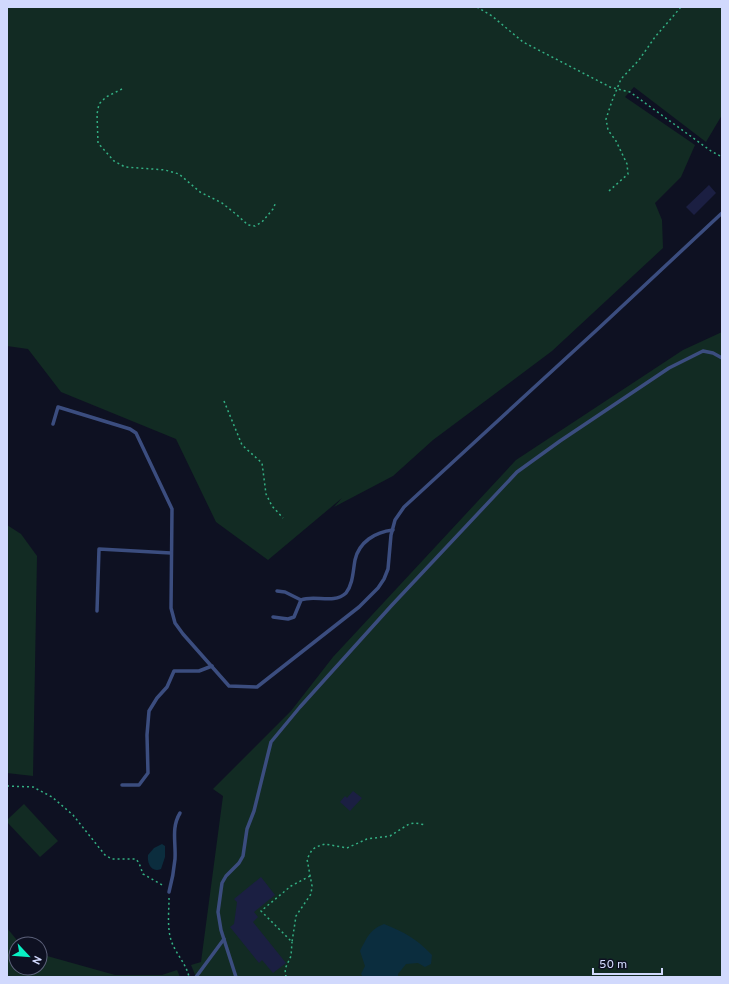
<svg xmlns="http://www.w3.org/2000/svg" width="729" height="984" font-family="Overpass,sans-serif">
  <rect width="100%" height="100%" fill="#0e1122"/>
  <g fill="#122b23">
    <polygon points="7,7 722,7 722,115 706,142 634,87 625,97 695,145 681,177 655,203 662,220 663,248 552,351 433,440 393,476 334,507 342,498 268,560 216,522 176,439 61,392 28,349 7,346"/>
    <polygon points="722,332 722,977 196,977 191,965 201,962 223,796 213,789 291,711 333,657 516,460 683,350"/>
    <polygon points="7,525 21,534 37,556 33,776 7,773"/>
    <polygon points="24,804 58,841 40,857 7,822 7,820"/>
    <polygon points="7,928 20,944 16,944 16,968 40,968 40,954 115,975 162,975 177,970 180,977 7,977"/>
  </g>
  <g fill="#0b2d3e">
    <path d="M162 844 165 846V857L161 869C151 873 147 863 148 855L154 848Z"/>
    <path d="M384 924C404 932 417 939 432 955L431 964 425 967 418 963 406 964 398 974V977H363L361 974 365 966 360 951C367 938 369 930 384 924Z"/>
  </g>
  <g fill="#1b1f42">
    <polygon points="709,185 716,193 694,215 686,207"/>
    <polygon points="353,791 362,798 350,811 340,802 345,796 347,798"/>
    <polygon points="261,877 275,895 254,912 258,917 253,922 286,963 273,973 262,960 259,963 230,927 234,924 237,902 234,899"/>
  </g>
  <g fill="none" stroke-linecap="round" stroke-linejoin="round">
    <g stroke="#33af83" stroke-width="1.5" stroke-dasharray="2 3" stroke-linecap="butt">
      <polyline points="477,7 492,16 523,42 610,87 630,92 711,151 722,157"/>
      <polyline points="122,89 106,97 99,104 97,114 98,143 114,161 125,167 165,170 179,174 200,192 222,203 237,215 248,225 255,226 262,222 273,209 276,202"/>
      <polyline points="609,191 628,174 627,164 616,141 608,130 606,119 612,101 621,79 639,60 655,37 681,7"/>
      <polyline points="224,401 242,445 262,463 266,494 272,506 283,518"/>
      <polyline points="7,786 33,787 52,797 73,815 105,855 112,859 136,859 139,863 143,874 164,886"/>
      <polyline points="310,876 291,886 261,911 292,942 296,916 311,894 312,886 307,859 312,850 316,847 325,844 347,848 367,839 390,836 409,824 415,823 426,825"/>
      <path d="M169 898C169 911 167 927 171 940 175 953 186 963 189 977"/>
      <polyline points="286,977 285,969 291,956 292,942"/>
    </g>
    <g stroke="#3b4d7f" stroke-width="3.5">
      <polyline points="53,424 58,407 130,429 136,433 172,509 171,608 175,623 183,634 229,686 257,687 359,607 378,588 384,579 388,569 391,535 395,520 404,507 600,327 722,213"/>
      <polyline points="277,591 285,592 301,600"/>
      <polyline points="97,611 99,549 171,553"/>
      <path d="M273 617 288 619 294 617 301 600C315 594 333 605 346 593 353 584 353 571 355 560 359 542 375 532 393 530"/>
      <polyline points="122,785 139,785 148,773 147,735 149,711 157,698 167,687 174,671 199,671 212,666"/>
      <path d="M169 892C172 881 174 870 175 859 176 842 171 828 180 813"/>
      <polyline points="196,977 224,939"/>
      <polyline points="236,977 221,930 218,912 222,883 226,876 239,863 243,856 247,829 254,811 271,742 300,707 392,605 517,472 560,441 669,368 703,351 713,353 722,358"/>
    </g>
  </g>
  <rect width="729" height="984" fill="none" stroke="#d1d9fd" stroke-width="16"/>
  <g transform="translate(28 956) rotate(116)"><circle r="19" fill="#0e1122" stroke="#5c617a"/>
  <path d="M0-3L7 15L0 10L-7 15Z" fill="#09f1c4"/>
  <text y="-6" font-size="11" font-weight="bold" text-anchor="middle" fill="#d1d9fd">N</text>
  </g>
  <path d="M593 968v6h69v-6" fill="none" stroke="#d1d9fd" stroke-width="2"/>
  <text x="599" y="968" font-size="12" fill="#d1d9fd" stroke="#0e1122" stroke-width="3" paint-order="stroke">50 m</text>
</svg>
